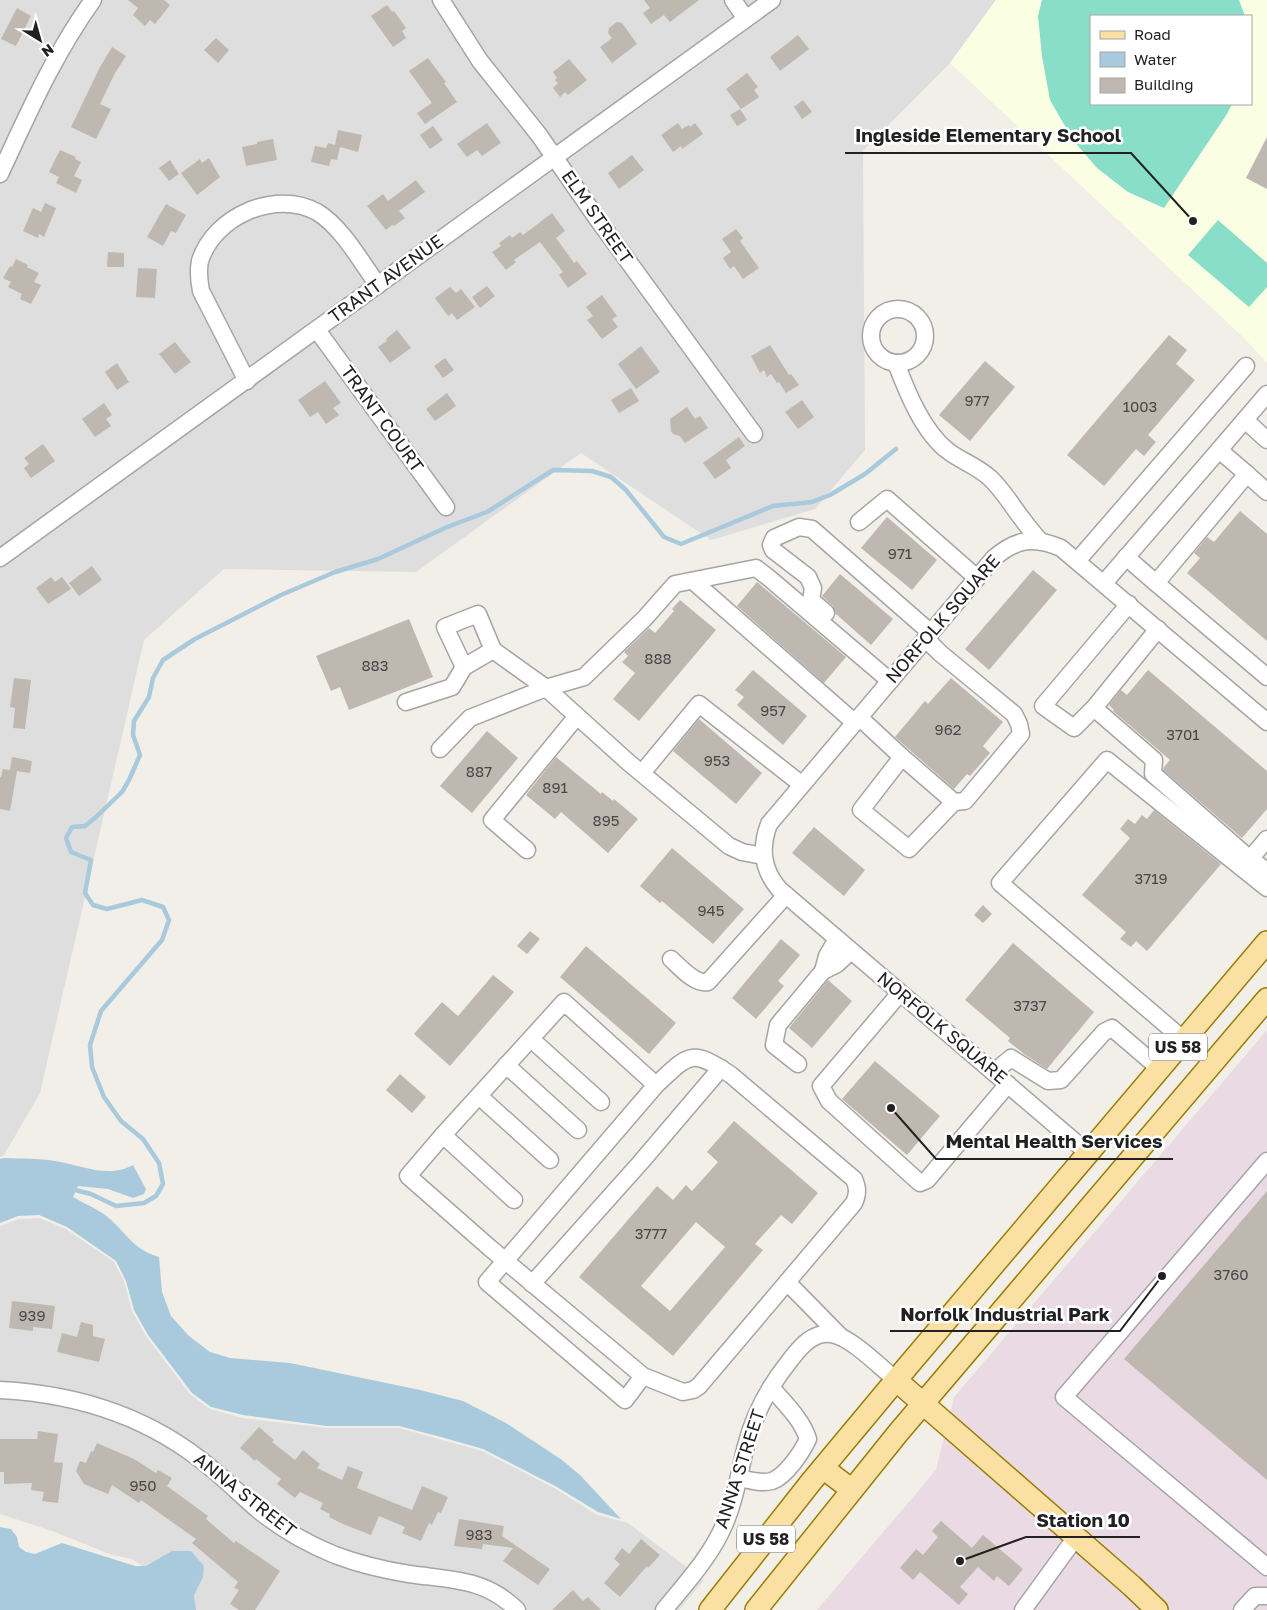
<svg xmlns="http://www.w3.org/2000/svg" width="1267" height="1610" font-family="'Golos Text',sans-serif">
  <rect width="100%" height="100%" fill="#f1efe8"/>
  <g fill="#dfdede">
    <polygon points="0,0 996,0 950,63 863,151 865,450 815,509 711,540 581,453 416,572 224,569 144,640 40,1093 4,1155 0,1157"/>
    <polygon points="39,1218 66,1229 114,1262 124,1281 132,1311 146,1336 190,1394 210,1409 242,1418 327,1428 399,1428 482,1451 556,1489 597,1515 628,1523 704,1580 679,1610 187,1610 157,1576 132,1559 112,1555 52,1531 0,1514 0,1226 19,1219"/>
  </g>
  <polygon fill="#eadae4" points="1267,1030 1267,1610 817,1610 936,1470 954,1397"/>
  <path fill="#fafee3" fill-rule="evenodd" d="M996 0H1267V363L1244 338 950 63ZM1091 16H1251V104H1091Z"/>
  <g fill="#88dec9">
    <polygon points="1042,0 1239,0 1245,16 1091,16 1091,104 1232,104 1227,114 1164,208 1128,192 1097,168 1073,140 1050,100 1042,56 1038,16"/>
    <polygon points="1218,220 1267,263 1267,287 1249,307 1188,255"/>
  </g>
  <g fill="#a9cadd">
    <path d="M4 1158C21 1159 38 1158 55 1161 81 1165 108 1179 133 1165L146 1189 144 1194 133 1198 108 1189 78 1186 73 1197C85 1204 100 1210 110 1219 128 1235 134 1250 159 1257L162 1292 171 1316 189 1336 210 1352 230 1358 290 1363 420 1390 463 1401 506 1423 562 1460 580 1475 621 1519 598 1512 557 1487 483 1449 441 1437 399 1426H327L243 1415 211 1407 192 1393 148 1335 134 1310 126 1281 116 1261 67 1227 39 1215 18 1216 0 1223V1159Z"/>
    <polygon points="0,1527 11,1529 17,1537 19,1547 26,1552 35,1554 62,1543 135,1566 146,1566 172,1551 191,1551 204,1566 203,1577 194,1595 196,1610 0,1610"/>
  </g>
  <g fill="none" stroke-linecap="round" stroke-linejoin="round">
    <polyline stroke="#a9cadd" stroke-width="4.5" points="71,1189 91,1194 116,1206 144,1203 156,1196 163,1184 159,1163 143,1139 121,1121 104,1097 92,1067 90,1045 101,1011 162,940 169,920 163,907 142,900 107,909 93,905 85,893 91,860 71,852 66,838 72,827 85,826 96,817 122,792 129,780 140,755 133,735 134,721 149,697 153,678 163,660 195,639 281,595 335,572 378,559 447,527 487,512 553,470 592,471 611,477 626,490 664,537 681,544 773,506 812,502 830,495 865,474 896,449"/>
  </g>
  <g fill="#beb8b1" fill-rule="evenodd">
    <polygon points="128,0 164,0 170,5 155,24 150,20 145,26 133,15 138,8"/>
    <polygon points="644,0 699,0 670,22 664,15 651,24 643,13 650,8"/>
    <polygon points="387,5 392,12 394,11 406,28 402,31 406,38 393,47 371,16"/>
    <polygon points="17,8 31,16 16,46 1,39"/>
    <polygon points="617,22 622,23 637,44 612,63 600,47 612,38 608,33 609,28"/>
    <polygon points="798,35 809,49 780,71 770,57"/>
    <polygon points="216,38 229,50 218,63 204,50"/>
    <polygon points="112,47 126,56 115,73 100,104 111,109 96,139 71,127 99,69"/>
    <polygon points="428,58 446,82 444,83 457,102 425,124 417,113 432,103 409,71"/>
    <polygon points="569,59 587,80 568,95 565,92 560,97 553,88 558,83 555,80 557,78 553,72"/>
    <polygon points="747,73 758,87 754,90 759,97 741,109 726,89"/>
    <polygon points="803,100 812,112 802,119 794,107"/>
    <polygon points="740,109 747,120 737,126 730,115"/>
    <polygon points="487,123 501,143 482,156 477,150 467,157 457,144"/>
    <polygon points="678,123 682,129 689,125 690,127 695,123 703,134 682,149 681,146 673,152 661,135"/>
    <polygon points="433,126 443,140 430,149 420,135"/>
    <polygon points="338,130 362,135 358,152 340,147 337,160 331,159 329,166 311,162 315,146 326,148 328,143 335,145"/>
    <polygon points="1267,137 1267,189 1246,178"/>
    <polygon points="273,139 277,160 246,166 242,147 257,144 257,142"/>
    <polygon points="60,150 76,157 75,159 81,162 74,176 82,180 76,193 56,183 59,177 49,172"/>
    <polygon points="632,155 644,170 619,189 608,173"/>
    <polygon points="209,158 220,177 197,195 181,173 200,159 202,163"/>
    <polygon points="170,160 179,174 169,181 159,168"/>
    <polygon points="416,180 425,192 399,211 405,218 394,226 392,225 386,230 367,206 383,194 388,201"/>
    <polygon points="45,203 56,208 44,237 39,234 38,238 23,231 33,208 41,212"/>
    <polygon points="166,204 186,215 176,233 171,231 163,246 147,237"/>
    <polygon points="552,213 565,231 556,238 574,263 577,261 587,274 568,288 559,275 563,272 540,242 514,260 516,262 506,270 492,252 501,246 499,243 510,235 512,238 520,232 523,235"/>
    <polygon points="736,229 743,238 740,241 759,268 743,279 734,266 730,269 723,258 731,252 722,239"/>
    <polygon points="108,252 124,253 124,267 107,267"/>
    <polygon points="16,259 28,265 27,267 39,273 34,282 41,285 31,304 20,299 22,294 8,287 11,282 3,278 10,266 12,267"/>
    <polygon points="138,268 157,269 155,298 136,297"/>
    <polygon points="487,286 495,296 480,308 472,297"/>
    <polygon points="450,287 456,293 461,289 475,307 457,320 452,313 448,316 435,298"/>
    <polygon points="602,295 617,316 612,319 618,327 602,339 587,320 593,316 586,307"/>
    <polygon points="397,330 411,348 390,363 378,347 387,341 386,339"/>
    <polygon points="1169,335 1187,350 1176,364 1195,380 1148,435 1156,442 1144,456 1136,449 1104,486 1067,455"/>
    <polygon points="175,342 191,362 175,374 159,354"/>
    <polygon points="770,345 789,375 791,374 799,385 786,393 779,382 777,383 771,374 767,377 764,370 760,373 751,356"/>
    <polygon points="641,346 660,372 636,389 618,364"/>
    <polygon points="445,358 454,370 443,378 434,366"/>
    <polygon points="985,361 1015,387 970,441 939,415"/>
    <polygon points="117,363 129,382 117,390 105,372"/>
    <polygon points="325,381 341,403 333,408 339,415 326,424 318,412 310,417 298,400"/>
    <polygon points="631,388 639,401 619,413 611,400"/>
    <polygon points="447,393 456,406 435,421 426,409"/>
    <polygon points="802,400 814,417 798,429 785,412"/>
    <polygon points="104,403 112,415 106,419 111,426 95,437 82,419"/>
    <polygon points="687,407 695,419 700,416 708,428 685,443 680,436 673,434 671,431 670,419"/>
    <polygon points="739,437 745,446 726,460 731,468 715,479 703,463"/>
    <polygon points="43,444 55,461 31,478 24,468 29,464 24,458"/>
    <polygon points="1240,511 1267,534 1267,641 1187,573 1200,558 1194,553 1207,537 1214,542"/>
    <polygon points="887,517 937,560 912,590 861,548"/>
    <polygon points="92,566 102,580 79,596 69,583"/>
    <polygon points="1033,570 1057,590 989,670 965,649"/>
    <polygon points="840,574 893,619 871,645 836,614 833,606 822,596"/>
    <polygon points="51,577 55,582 62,577 71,589 48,604 36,588"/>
    <polygon points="757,582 846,657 824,683 737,606"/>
    <polygon points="680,600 716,630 639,721 613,699 635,673 622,662 628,656 624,652 649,628 655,633 674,611 672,609"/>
    <polygon points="409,619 433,677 349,710 340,687 331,691 316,656"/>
    <polygon points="753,670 807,716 783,745 737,705 744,697 735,690"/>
    <polygon points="1148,670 1267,771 1267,809 1242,838 1163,770 1164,767 1170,760 1113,711 1114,710 1109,705 1121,690 1127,695"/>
    <polygon points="14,678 31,680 25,729 13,728 15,708 10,707"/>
    <polygon points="951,678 1003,722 983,746 990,753 970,776 967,774 954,789 895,737 925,701 928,704"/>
    <polygon points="699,719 762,773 736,804 673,751"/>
    <polygon points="487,731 518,758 472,813 440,786"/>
    <polygon points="12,757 32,761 30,773 10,770"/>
    <polygon points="556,757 601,794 602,792 613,801 614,799 638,819 608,853 561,812 555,819 526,795"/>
    <polygon points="3,769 17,771 10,811 0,809 0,777 1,777"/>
    <polygon points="1154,810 1221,864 1147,951 1136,941 1131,947 1120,939 1126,932 1082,895 1130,838 1120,829 1128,819 1135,824 1142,815 1147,819"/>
    <polygon points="814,827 865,870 844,896 792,853"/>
    <polygon points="672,848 744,909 713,944 662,901 660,903 640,886"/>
    <polygon points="983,905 992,914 983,923 974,915"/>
    <polygon points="530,931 540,939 527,954 517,946"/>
    <polygon points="781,939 800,955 778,981 784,986 756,1019 732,998"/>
    <polygon points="1013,943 1094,1012 1047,1069 1024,1054 1008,1041 1010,1038 965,1000"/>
    <polygon points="586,946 676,1023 649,1054 560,977"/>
    <polygon points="493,975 514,992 450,1066 414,1034 442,1002 458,1016"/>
    <polygon points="828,980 852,1001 812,1048 789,1028"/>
    <polygon points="875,1061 940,1116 907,1155 842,1099"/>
    <polygon points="400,1074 426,1097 412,1113 386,1090"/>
    <path d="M734 1121 818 1193 792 1224 781 1215 755 1244 763 1250 673 1356 579 1277 657 1186 673 1200 686 1185 692 1191 718 1162 707 1152ZM696 1222 725 1247 670 1311 641 1286Z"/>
    <polygon points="1267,1191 1267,1480 1124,1359"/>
    <polygon points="12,1301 55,1306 52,1329 33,1327 33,1331 9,1328"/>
    <polygon points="81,1322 93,1325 93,1336 105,1339 99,1362 57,1352 62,1333 77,1337"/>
    <polygon points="259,1427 274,1440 272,1442 295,1460 303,1450 320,1464 317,1468 342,1480 348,1466 363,1472 357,1488 412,1510 422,1486 448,1497 441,1513 438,1512 432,1525 429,1523 421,1541 402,1533 405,1527 379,1516 371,1535 343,1524 329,1517 330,1514 320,1509 323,1503 300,1492 295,1498 277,1484 281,1479 256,1459 255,1461 240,1448"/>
    <polygon points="38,1431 58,1434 54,1462 63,1463 58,1503 42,1501 44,1492 31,1490 32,1483 4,1484 4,1472 0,1472 0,1439 37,1439"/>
    <polygon points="97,1443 134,1459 156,1473 158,1470 172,1478 167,1486 208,1516 206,1519 234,1543 236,1541 280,1571 255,1610 239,1610 230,1604 239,1590 234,1588 238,1582 192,1543 196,1539 141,1500 139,1503 112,1485 108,1494 84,1484 76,1471 80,1461 86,1463 91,1451 93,1452"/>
    <polygon points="459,1519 504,1526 502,1536 550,1569 538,1585 503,1561 513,1548 483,1544 482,1549 454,1546"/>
    <polygon points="941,1521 972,1548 983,1535 1023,1569 1009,1586 997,1576 994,1581 978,1567 960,1587 968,1594 959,1605 920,1572 913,1580 900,1568 916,1549 923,1555 938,1537 932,1531"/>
    <polygon points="641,1539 660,1555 648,1568 647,1566 620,1597 604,1583 620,1564 614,1559 622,1548 629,1554"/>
    <polygon points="573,1590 583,1601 588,1597 601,1610 552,1610"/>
  </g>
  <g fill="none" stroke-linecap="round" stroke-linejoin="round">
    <defs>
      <g id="minor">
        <polyline points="441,0 480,61 539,135 596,217 754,434"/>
        <polyline points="733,0 746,19"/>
        <path d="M0 174C28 114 54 54 93 0"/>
        <circle cx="898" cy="336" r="27"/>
        <polyline points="317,330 446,507"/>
        <path d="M896 363C907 392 923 432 948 451 961 461 977 466 990 478 1003 490 1012 506 1023 520 1028 527 1034 534 1040 541"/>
        <path d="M247 381 201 291C199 281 198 271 200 261 214 216 276 189 317 212 342 227 361 262 378 285"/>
        <polyline points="1245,420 1267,440"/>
        <polyline points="1219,450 1267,394"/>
        <polyline points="1247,474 1267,492"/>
        <polyline points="859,522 887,499 977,578"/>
        <polyline points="1126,557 1156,583"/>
        <polyline points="0,558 772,0"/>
        <polyline points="1077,561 1246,366"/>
        <polyline points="693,581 854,722"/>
        <polyline points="1104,583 1219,450 1247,474 1156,583 1267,677"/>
        <polyline points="1129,604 1043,706 1074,728 1094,708 1158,629"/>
        <polyline points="826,613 811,600 813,588 808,577 773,550 771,545 774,538 799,527 812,529 931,633"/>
        <polyline points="464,667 445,627 478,614 493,650"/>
        <polyline points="406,702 452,687 464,667 493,650 546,688 628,762 729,846 742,852 763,856"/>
        <polyline points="1094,708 1154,760 1153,774 1250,859"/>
        <polyline points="859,717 902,757 861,810 909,849 954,802 965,801 1021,734 1019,724 1014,714 940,653 926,639"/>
        <polyline points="440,749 470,718 546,688 584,677 645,618 675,584 756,568 769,578 890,681"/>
        <polyline points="902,757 954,802"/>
        <polyline points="642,773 699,704 801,784"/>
        <polyline points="1267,839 1250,859 1267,871"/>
        <polyline points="527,850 492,820 577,716"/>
        <polyline points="837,939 827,956 823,971 837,964 851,951"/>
        <path d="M671 959C680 967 695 985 708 982L786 895"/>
        <polyline points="900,993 821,1086 829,1101 920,1183 927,1180 1008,1084"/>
        <polyline points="531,1039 601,1102"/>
        <polyline points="1184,1040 1000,883 1107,760 1267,888"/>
        <polyline points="798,1064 774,1045 778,1025 823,971"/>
        <polyline points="506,1065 578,1130"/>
        <polyline points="994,1072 1011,1058 1048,1081 1061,1080 1104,1032 1112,1028 1160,1069"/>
        <polyline points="479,1096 550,1160"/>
        <polyline points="443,1135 514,1200"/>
        <path d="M1088 1153 779 889C762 869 760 848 769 824L994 558C1016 539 1034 536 1061 548L1267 722"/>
        <polyline points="1267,1161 1064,1397 1267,1567"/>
        <polyline points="787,1282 841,1337"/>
        <polyline points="532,1284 641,1162 721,1068"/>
        <path d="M643 1376 625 1400 487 1282 505 1261 656 1085C689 1054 691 1048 731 1075L854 1179C858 1188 858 1194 854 1203L699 1386 693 1390 683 1392 643 1376 490 1248 408 1176 443 1135 564 1002 656 1085"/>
        <path d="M0 1390C79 1394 151 1417 212 1469 228 1482 242 1496 257 1509 280 1528 308 1544 335 1555 359 1564 384 1570 409 1574 450 1580 485 1578 517 1610"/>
        <path d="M740 1478C749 1480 762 1484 772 1481 786 1476 802 1452 808 1439 801 1418 785 1404 771 1387"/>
        <path d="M664 1610C686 1583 712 1555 725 1523 736 1498 739 1472 746 1446 754 1413 770 1385 791 1359 801 1346 813 1332 831 1334 850 1336 880 1367 896 1380"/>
        <polyline points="1023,1610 1076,1537"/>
        <polyline points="1242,1610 1255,1596 1267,1596"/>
      </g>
      <g id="major">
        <polyline points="896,1380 1132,1586 1157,1610"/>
        <polyline points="823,1468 852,1490"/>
        <polyline points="710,1610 811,1482 896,1380 1267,942"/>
        <polyline points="756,1610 898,1433 1267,999"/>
      </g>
    </defs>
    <use href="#minor" stroke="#a5a5a5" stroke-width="19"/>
    <use href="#major" stroke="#9a7d03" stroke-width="24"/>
    <use href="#minor" stroke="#fff" stroke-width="16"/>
    <use href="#major" stroke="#fae1a3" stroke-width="21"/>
  </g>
  <g text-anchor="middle" stroke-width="5" stroke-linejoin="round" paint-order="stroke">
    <g font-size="15" fill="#484745">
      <text x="977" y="406">977</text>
      <text x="1140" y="412">1003</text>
      <text x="900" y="559">971</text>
      <text x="658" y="664">888</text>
      <text x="375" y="671">883</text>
      <text x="773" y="716">957</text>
      <text x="948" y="735">962</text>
      <text x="1183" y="740">3701</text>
      <text x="717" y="766">953</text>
      <text x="479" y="777">887</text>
      <text x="555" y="793">891</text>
      <text x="606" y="826">895</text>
      <text x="1151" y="884">3719</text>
      <text x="711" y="916">945</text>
      <text x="1030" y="1011">3737</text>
      <text x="651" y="1239">3777</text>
      <text x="1231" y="1280">3760</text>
      <text x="32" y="1321">939</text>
      <text x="143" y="1491">950</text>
      <text x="479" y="1540">983</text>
    </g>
    <g fill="#fff" stroke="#646464" stroke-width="1">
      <rect x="1149" y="1033.5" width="58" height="27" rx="4"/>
      <rect x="737" y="1525.5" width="58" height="27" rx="4"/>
    </g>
    <g font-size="16" font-weight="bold" fill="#212121">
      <text x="1178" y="1053">US 58</text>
      <text x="766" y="1545">US 58</text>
    </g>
    <g font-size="18" fill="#212121" stroke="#fff">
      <text transform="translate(597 217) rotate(55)" y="6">ELM STREET</text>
      <text transform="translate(386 279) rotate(-36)" y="6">TRANT AVENUE</text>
      <text transform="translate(382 419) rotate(54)" y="6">TRANT COURT</text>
      <text transform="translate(943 619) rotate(-49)" y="6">NORFOLK SQUARE</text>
      <text transform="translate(942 1028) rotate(40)" y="6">NORFOLK SQUARE</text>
      <text transform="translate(740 1469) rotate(-72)" y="6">ANNA STREET</text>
      <text transform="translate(245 1495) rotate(38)" y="6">ANNA STREET</text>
    </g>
  </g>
  <path fill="none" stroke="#212121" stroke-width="2" d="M1193 221L1131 153H845M891 1108L936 1159H1173M1162 1276L1120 1331H890M960 1561L1026 1537H1140"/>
  <g fill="#212121" stroke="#fff" stroke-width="2">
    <circle cx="1193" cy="221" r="5"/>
    <circle cx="891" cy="1108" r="5"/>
    <circle cx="1162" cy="1276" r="5"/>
    <circle cx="960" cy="1561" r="5"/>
  </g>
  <g font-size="19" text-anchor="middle" font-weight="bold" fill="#212121" stroke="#fff" stroke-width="5" stroke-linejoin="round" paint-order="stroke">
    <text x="988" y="142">Ingleside Elementary School</text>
    <text x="1054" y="1148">Mental Health Services</text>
    <text x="1005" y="1321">Norfolk Industrial Park</text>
    <text x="1083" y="1527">Station 10</text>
  </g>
  <rect x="1090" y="15" width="162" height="90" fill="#ffffff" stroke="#a6a6a6"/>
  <rect x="1100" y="31" width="25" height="8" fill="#fae1a3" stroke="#a6a6a6"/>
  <text x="1134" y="40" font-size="15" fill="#212121">Road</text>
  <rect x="1100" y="52" width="25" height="15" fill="#a9cadd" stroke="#a6a6a6"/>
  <text x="1134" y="65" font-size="15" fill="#212121">Water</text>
  <rect x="1100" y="78" width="25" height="15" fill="#beb8b1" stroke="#a6a6a6"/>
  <text x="1134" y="90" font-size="15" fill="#212121">Building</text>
  <g transform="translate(40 40) rotate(143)" stroke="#ffffff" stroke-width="4" paint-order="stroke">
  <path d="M0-4L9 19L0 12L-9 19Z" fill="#212121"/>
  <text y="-8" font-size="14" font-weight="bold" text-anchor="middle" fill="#212121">N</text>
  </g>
</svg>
